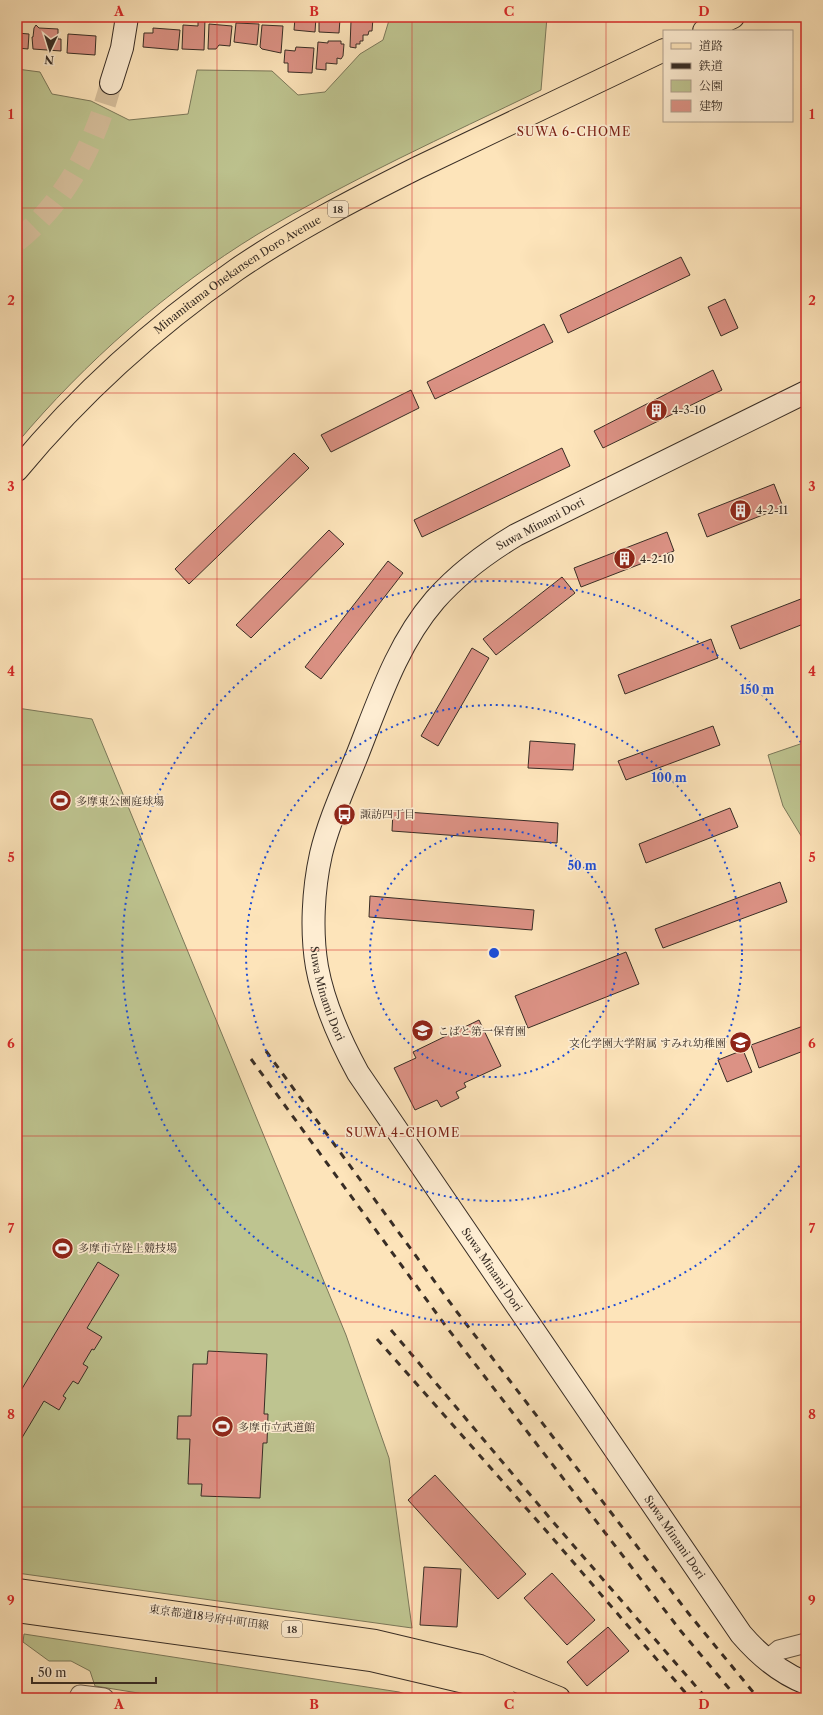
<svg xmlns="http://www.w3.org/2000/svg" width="823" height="1715" font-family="'Libre Caslon Text','Noto Serif JP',serif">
  <rect width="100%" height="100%" fill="#fde4ba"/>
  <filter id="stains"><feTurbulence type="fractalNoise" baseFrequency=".005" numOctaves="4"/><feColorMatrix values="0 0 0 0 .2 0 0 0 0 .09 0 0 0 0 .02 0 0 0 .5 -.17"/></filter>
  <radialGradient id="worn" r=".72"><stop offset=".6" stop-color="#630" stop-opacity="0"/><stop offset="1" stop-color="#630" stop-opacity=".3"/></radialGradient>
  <g fill="#bec490" stroke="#7b785a">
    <path d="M390 17H547L541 90C446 136 349 180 258 234 168 289 85 362 17 443V69L40 72 52 94 91 101 129 120 188 114 197 70 272 71 298 95 325 92 360 54 383 40Z"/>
    <polygon points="17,708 92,719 346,1335 389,1458 412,1628 17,1573"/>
    <polygon points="806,742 806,844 783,806 768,755"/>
    <polygon points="24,1634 399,1692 419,1698 169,1698 95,1686 90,1671 71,1661 49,1661 23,1642"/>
  </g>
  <g fill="#dc9285" stroke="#382d25">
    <polygon points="76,17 104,17 103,19 95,18 95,20 76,19"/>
    <polygon points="297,17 316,17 315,32 294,30 295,18"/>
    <polygon points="319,17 338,17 338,19 340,19 339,33 319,32"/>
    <polygon points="357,17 373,18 372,31 369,31 368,35 363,35 363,41 360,41 360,44 356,44 356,48 350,47 351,21 357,21"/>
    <polygon points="198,19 205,19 204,50 182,49 183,25 198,26"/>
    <polygon points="236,23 259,24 257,45 234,42"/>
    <polygon points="209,24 232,26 230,46 219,45 216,49 208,49"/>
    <polygon points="36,25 39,28 58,29 58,39 61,39 61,51 33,49 32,37 33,37 34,28"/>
    <polygon points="262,25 283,26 281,53 262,49 260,47"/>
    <polygon points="153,28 180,30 178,50 143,47 144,33 153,33"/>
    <polygon points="17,33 29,34 28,49 17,48"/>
    <polygon points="68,34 96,36 95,55 67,53"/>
    <polygon points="328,41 341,41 341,44 344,44 343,56 341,59 337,58 337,64 326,63 326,70 316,69 318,42 328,43"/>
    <polygon points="296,47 314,48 312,73 288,72 288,63 284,63 285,50 295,51"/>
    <polygon points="681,257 690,275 568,333 560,315"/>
    <polygon points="725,299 738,328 721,336 708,307"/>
    <polygon points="544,324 553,342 435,399 427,382"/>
    <polygon points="713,370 722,390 603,448 594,431"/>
    <polygon points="411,390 419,408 331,452 321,435"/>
    <polygon points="562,448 570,466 422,537 414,520"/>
    <polygon points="294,453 309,468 189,584 175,569"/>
    <polygon points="774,484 783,507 707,537 698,514"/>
    <polygon points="329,530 344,544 251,638 236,625"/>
    <polygon points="667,532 674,551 581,587 574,568"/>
    <polygon points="388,561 403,573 321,679 305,667"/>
    <polygon points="562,577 575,593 496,655 483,639"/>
    <polygon points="806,597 806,623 740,649 731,626"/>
    <polygon points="711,639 718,658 625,694 618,675"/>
    <polygon points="472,648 489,658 438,746 421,736"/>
    <polygon points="713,726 720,745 626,780 618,761"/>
    <polygon points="530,741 575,744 573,770 528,768"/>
    <polygon points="730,808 738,827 646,863 639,844"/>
    <polygon points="393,811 558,823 557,843 392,831"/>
    <polygon points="780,882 787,902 663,948 655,929"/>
    <polygon points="370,896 534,910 532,930 369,917"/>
    <polygon points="626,952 639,984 528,1028 515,996"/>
    <polygon points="479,1020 501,1066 464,1083 466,1087 456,1092 459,1098 441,1107 437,1100 415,1110 394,1068 416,1058 413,1052"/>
    <polygon points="806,1025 806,1050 759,1068 751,1045"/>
    <polygon points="743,1050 752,1072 727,1082 718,1060"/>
    <polygon points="98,1262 119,1275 87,1328 102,1337 94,1350 92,1349 83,1364 88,1367 78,1384 73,1381 63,1396 66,1398 59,1410 44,1401 17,1446 17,1397"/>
    <polygon points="208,1351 267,1354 264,1414 268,1414 267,1443 263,1443 260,1498 201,1496 202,1484 188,1484 190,1439 177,1439 178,1416 191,1416 193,1364 207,1364"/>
    <polygon points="435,1475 526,1574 498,1599 408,1500"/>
    <polygon points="424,1567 461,1569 457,1627 420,1625"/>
    <polygon points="552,1573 595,1620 567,1645 524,1598"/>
    <polygon points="608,1627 629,1651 587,1686 567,1662"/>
  </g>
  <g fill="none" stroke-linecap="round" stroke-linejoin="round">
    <path stroke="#d6bf9c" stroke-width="22" stroke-dasharray="22 11" stroke-linecap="butt" d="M17 241C67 200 95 144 111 83"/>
    <defs>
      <g id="street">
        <polyline points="767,1660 779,1650 806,1643"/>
        <polyline points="79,1698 80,1695 104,1698"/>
      </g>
      <g id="secondary">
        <polyline points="111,83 122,48 127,17"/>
        <path id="s1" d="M806 392 516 535C486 553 458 574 435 600 397 644 379 700 358 753 345 786 329 820 321 854 313 890 311 932 317 967 324 1005 340 1040 358 1073L741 1634C759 1655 780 1673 806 1683"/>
      </g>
      <g id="primary">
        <polyline points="704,31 733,17"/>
        <path id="s2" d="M17 470C81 393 154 327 236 270 293 231 355 199 417 168 499 128 582 90 664 50"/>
        <polyline points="17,1590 375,1641 480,1666 559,1698"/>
        <polyline points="17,1611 371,1660 473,1684 505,1698"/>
      </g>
    </defs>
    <use href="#street" stroke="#695b4a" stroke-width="21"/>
    <use href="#secondary" stroke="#382d25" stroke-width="24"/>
    <use href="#primary" stroke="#382d25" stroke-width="24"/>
    <use href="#street" stroke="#feedd2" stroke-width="19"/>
    <use href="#secondary" stroke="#feedd2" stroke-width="22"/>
    <use href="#primary" stroke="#fde4ba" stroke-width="22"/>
    <g stroke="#382d25" stroke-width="3" stroke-dasharray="7 7" stroke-linecap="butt">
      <polyline points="266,1051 457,1312 689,1614 758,1698"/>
      <polyline points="251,1059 445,1325 680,1630 737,1698"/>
      <polyline points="391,1330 554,1523 706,1698"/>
      <polyline points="377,1339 549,1534 690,1698"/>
    </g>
  </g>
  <path fill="none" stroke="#d62828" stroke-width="1" stroke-opacity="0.55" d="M217 17V1698M412 17V1698M606 17V1698M17 208H806M17 393H806M17 579H806M17 765H806M17 950H806M17 1136H806M17 1322H806M17 1507H806"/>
  <g fill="none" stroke="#1d4ed8" stroke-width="2" stroke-dasharray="2 4">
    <circle cx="494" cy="953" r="124"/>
    <circle cx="494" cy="953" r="248"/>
    <path d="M806 1156A372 372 0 1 1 806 750"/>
  </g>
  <defs>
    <symbol id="building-disc" viewBox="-11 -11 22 22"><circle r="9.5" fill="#8f2418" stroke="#feedd2"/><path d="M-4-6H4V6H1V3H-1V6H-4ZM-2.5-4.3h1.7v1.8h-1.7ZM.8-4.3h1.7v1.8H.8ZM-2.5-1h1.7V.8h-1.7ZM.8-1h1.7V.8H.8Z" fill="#fff"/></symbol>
    <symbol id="stadium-disc" viewBox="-11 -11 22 22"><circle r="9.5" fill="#8f2418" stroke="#feedd2"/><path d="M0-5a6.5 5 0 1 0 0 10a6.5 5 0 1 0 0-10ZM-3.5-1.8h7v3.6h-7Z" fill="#fff"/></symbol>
    <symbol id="bus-disc" viewBox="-11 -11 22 22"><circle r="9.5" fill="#8f2418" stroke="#feedd2"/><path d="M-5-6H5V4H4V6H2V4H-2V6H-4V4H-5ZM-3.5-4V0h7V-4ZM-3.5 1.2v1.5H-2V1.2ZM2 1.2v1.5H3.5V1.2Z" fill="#fff"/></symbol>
    <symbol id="school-disc" viewBox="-11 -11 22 22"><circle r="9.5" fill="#8f2418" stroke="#feedd2"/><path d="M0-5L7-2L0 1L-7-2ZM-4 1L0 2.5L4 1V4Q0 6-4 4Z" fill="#fff"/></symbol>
  </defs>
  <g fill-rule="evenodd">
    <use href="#building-disc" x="644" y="398" width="25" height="25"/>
    <use href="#building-disc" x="728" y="498" width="25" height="25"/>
    <use href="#building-disc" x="612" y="546" width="25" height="25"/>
    <use href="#stadium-disc" x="48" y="788" width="25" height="25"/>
    <use href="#bus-disc" x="332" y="802" width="25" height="25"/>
    <use href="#school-disc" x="410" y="1018" width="25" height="25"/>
    <use href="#school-disc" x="728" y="1030" width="25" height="25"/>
    <use href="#stadium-disc" x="50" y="1236" width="25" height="25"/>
    <use href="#stadium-disc" x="210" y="1414" width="25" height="25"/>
  </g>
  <g text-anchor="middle" stroke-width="3.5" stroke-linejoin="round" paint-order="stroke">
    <g fill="#feedd2" stroke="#736759" stroke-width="1">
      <rect x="328" y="201" width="20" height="16" rx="3"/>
      <rect x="282" y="1621" width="20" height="16" rx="3"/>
    </g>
    <g font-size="10" font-weight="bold" fill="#382d25">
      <text x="338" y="213">18</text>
      <text x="292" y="1633">18</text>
    </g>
    <g font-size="11" fill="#382d25" stroke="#feedd2">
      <text dy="4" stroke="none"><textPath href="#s2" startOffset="296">Minamitama Onekansen Doro Avenue</textPath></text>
      <text transform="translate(540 524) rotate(-28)" y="4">Suwa Minami Dori</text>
      <text dy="4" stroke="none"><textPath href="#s1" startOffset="849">Suwa Minami Dori</textPath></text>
      <text dy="4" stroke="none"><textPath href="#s1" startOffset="1173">Suwa Minami Dori</textPath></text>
      <text dy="4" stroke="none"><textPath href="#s1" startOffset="1497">Suwa Minami Dori</textPath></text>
      <text transform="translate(209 1617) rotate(8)" y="4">東京都道18号府中町田線</text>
    </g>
    <g font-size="11" fill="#382d25" stroke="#feedd2" text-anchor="start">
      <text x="672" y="414">4-3-10</text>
      <text x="756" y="514">4-2-11</text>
      <text x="640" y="563">4-2-10</text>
      <text x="76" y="805">多摩東公園庭球場</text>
      <text x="360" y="818">諏訪四丁目</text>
      <text x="438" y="1035">こばと第一保育園</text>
      <text x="726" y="1047" text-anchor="end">文化学園大学附属 すみれ幼稚園</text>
      <text x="78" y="1252">多摩市立陸上競技場</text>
      <text x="238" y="1431">多摩市立武道館</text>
    </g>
    <g font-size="12" letter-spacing="1" fill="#7a1f14" stroke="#feedd2">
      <text x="574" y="136">SUWA 6-CHOME</text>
      <text x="403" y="1137">SUWA 4-CHOME</text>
    </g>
  </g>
  <circle cx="494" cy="953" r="6" fill="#1d4ed8" stroke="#feedd2" stroke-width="2"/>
  <g font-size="12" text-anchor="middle" font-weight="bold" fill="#1d4ed8" stroke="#feedd2" stroke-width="3.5" stroke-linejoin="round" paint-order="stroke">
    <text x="757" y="694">150 m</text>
    <text x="669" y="782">100 m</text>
    <text x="582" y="870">50 m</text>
  </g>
  <rect width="823" height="1715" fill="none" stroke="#fde4ba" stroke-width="44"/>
  <rect x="663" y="30" width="130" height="92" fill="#feedd2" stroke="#afa08d"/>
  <rect x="671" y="43" width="20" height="6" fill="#fde4ba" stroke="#afa08d"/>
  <text x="699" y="50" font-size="12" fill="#382d25">道路</text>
  <rect x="671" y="63" width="20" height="6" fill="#382d25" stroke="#afa08d"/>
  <text x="699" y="70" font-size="12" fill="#382d25">鉄道</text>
  <rect x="671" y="80" width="20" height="12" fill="#bec490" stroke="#afa08d"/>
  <text x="699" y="90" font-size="12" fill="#382d25">公園</text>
  <rect x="671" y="100" width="20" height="12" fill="#dc9285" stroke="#afa08d"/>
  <text x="699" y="110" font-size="12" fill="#382d25">建物</text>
  <g transform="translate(50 50) rotate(184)" stroke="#feedd2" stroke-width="3" paint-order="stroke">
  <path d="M0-3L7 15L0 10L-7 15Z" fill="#382d25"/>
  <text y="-6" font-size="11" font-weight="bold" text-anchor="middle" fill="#382d25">N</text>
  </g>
  <path d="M32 1677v6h124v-6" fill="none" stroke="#382d25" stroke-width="2"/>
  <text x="38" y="1677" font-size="12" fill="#382d25" stroke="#feedd2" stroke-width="3" paint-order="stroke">50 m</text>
  <rect x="22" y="22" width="779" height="1671" fill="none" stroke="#d62828" stroke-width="1.5"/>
  <g font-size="13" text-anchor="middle" font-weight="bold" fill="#d62828">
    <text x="119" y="16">A</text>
    <text x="314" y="16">B</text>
    <text x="509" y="16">C</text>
    <text x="704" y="16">D</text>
    <text x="11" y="119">1</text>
    <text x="812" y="119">1</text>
    <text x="11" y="305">2</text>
    <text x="812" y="305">2</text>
    <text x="11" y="491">3</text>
    <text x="812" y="491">3</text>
    <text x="11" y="676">4</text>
    <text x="812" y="676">4</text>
    <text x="11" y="862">5</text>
    <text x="812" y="862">5</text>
    <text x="11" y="1048">6</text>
    <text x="812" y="1048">6</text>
    <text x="11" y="1233">7</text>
    <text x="812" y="1233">7</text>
    <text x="11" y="1419">8</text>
    <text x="812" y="1419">8</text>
    <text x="11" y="1605">9</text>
    <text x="812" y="1605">9</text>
    <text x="119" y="1709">A</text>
    <text x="314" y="1709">B</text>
    <text x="509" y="1709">C</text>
    <text x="704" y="1709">D</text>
  </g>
  <rect width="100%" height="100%" filter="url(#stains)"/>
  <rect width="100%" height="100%" fill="url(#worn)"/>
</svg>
